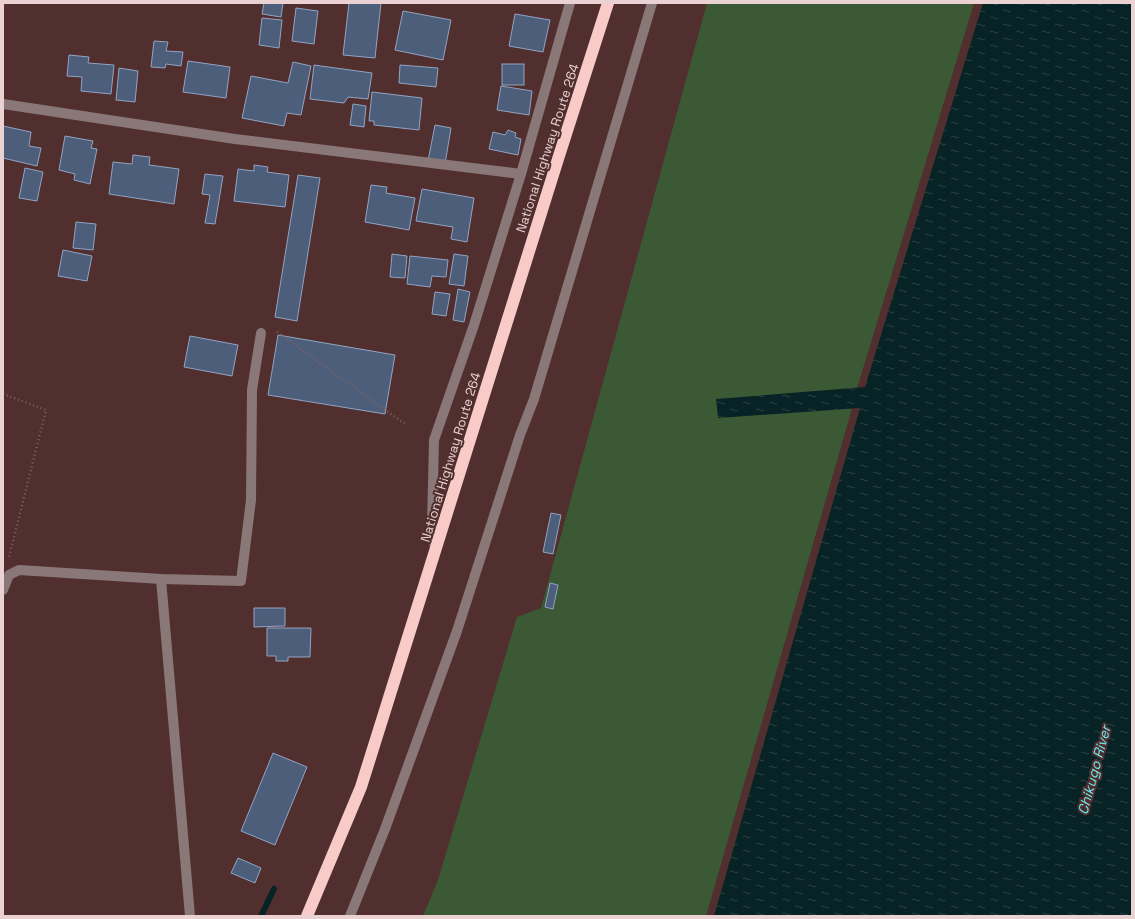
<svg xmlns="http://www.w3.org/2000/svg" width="1135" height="919" font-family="'Space Grotesk',sans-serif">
  <defs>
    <pattern id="water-ripples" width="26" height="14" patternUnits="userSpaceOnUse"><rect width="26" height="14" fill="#082325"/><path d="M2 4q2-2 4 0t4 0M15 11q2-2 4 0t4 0" fill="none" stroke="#2c4244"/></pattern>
  </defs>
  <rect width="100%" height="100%" fill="#512f2e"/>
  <polygon fill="#3b5935" points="707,3 974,3 858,385 853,405 706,916 423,916 438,880 517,617 541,608"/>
  <polygon fill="url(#water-ripples)" points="983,3 1132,3 1132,916 714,916 860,408 718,418 716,399 865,387"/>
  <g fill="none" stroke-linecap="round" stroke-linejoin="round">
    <polyline stroke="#082325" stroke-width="6" points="261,916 274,889"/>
  </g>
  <g fill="#4d5e7b" stroke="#91a4c3">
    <polygon points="264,3 283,3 281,17 262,14"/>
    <polygon points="349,3 381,3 375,58 343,55"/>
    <polygon points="296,8 318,11 314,44 292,41"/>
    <polygon points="403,11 451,20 443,60 395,50"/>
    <polygon points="515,14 550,20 543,52 509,46"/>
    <polygon points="262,18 282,20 279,48 259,45"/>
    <polygon points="154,41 168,42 166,51 183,52 181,66 166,64 165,68 151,67"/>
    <polygon points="69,55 89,57 88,63 114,65 111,94 81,91 82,77 67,76"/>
    <polygon points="188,61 230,67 226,98 183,92"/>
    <polygon points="293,62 311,66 301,115 287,113 284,126 242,118 251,76 288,83"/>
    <rect x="502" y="64" width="22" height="21"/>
    <polygon points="314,65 372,73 368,99 348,97 344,103 310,99"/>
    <polygon points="400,65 438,68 436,87 399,83"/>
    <polygon points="119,68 138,71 135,102 116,100"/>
    <polygon points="501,86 532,91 529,115 497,110"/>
    <polygon points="372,92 422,98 419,130 374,125 374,121 369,121"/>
    <polygon points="353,104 366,106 364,127 350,125"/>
    <polygon points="435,125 451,128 445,164 428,161"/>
    <polygon points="3,126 31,132 29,146 41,148 37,166 3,158"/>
    <polygon points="508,130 516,133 515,137 521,139 518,155 489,149 493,132 505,135"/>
    <polygon points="65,136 93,141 91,148 97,149 90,184 74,180 75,174 59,170"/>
    <polygon points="133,155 150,157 149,165 179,169 174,204 109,194 113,162 132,164"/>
    <polygon points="254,165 268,167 267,172 289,175 285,207 234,201 238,169 254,171"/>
    <polygon points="25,168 43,172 37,201 19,198"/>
    <polygon points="205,174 223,176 215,224 205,223 210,195 202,194"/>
    <polygon points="298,175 320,178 297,321 275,317"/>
    <polygon points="371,185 387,187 386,193 415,198 409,230 365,222"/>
    <polygon points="422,189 474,198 467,242 451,239 453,227 416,221"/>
    <polygon points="76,222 96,224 93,250 73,248"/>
    <polygon points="63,250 92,256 87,281 58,276"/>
    <polygon points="392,254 407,256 405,278 390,277"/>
    <polygon points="454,254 468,256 464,286 449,284"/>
    <polygon points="410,256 448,260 446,277 432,276 430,287 407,284"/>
    <polygon points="458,289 470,292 464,322 453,320"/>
    <polygon points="435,292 450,294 446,316 432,314"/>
    <polygon points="278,335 395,355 385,414 268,395"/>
    <polygon points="190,336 238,345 232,376 184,367"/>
    <polygon points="551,513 561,515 553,554 543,552"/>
    <polygon points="550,583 558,585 553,609 545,607"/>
    <polygon points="254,608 285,608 285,626 254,627"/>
    <polygon points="267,628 311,628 310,657 288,657 288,661 276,661 276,656 267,656"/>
    <polygon points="273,753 307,767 275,845 241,831"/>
    <polygon points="238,858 261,868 255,883 231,873"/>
  </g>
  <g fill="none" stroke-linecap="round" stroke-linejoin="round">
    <g stroke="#806160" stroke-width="2.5" stroke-dasharray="1 3" stroke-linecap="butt">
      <polyline points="277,332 405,424"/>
      <polyline points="3,394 46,410 9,557"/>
    </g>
    <g stroke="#8a7777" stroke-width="10">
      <polyline points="3,104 235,139 521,174"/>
      <polyline points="435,548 432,526 434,440 474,325 521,174 570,3"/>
      <polyline points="161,579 190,916"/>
      <polyline points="3,590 9,575 19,570 161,579 241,581 251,500 252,390 261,333"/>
      <polyline points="350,916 385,829 457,631 520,435 534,399 652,3"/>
    </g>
    <polyline stroke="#f8cbc9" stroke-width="12" points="307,916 361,787 558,159 608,3"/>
  </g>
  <g text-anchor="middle" stroke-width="4" stroke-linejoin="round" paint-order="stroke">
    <g font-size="13" fill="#e9d2d1" stroke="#512f2e">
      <text transform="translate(547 148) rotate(-72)" y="5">National Highway Route 264</text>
      <text transform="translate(450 457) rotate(-73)" y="5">National Highway Route 264</text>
    </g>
    <g font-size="14" font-style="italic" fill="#6be8ef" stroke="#512f2e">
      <text transform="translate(1094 770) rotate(-75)" y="5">Chikugo River</text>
    </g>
  </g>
  <rect width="1135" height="919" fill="none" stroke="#e9d2d1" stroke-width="8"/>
</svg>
